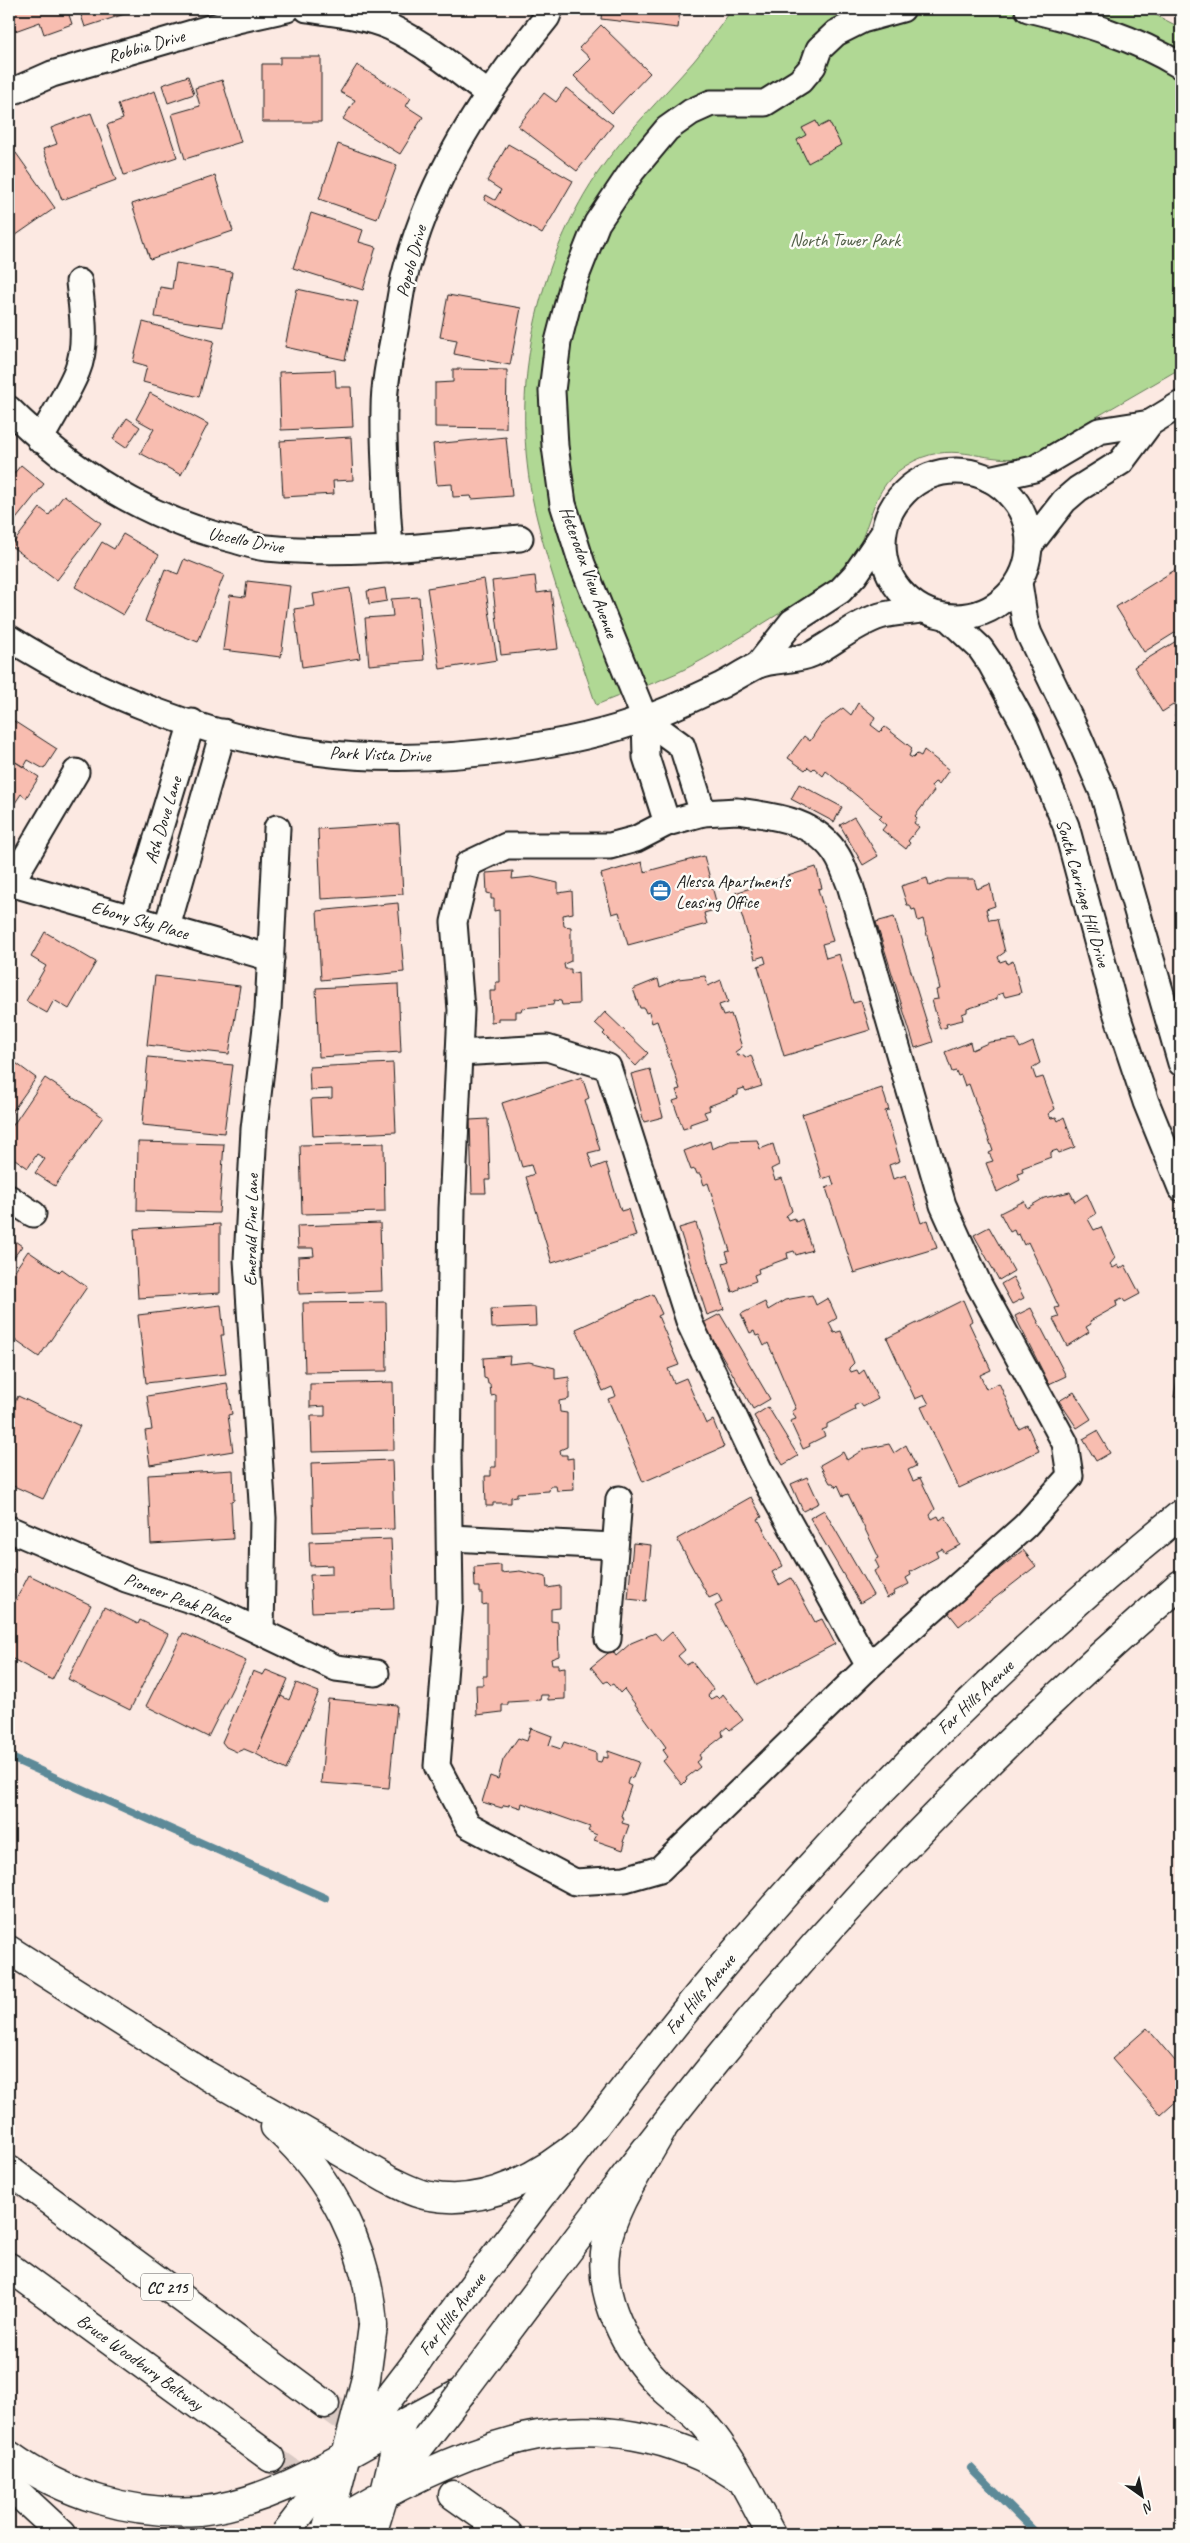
<svg xmlns="http://www.w3.org/2000/svg" width="1190" height="2543" font-family="Caveat,sans-serif">
  <rect width="100%" height="100%" fill="#fce9e2"/>
  <filter id="ink" filterUnits="userSpaceOnUse"><feTurbulence type="fractalNoise" baseFrequency=".02" numOctaves="2"/><feDisplacementMap in="SourceGraphic" scale="10" xChannelSelector="R" yChannelSelector="G"/><feConvolveMatrix kernelMatrix="1 2 1 2 8 2 1 2 1" color-interpolation-filters="sRGB"/></filter>
  <g filter="url(#ink)">
    <path fill="#b0d894" stroke="#667a58" d="M726 9H1144L1181 28V368L1029 456C988 467 958 439 914 461 863 487 876 533 844 569 828 587 805 597 785 610 749 632 714 655 677 673 651 685 622 694 596 705 576 643 552 582 537 519 508 404 531 273 597 174 625 133 661 99 694 61 706 47 717 30 728 15Z"/>
    <g fill="none" stroke-linecap="round" stroke-linejoin="round">
      <g stroke="#5d8a98" stroke-width="8">
        <polyline points="9,1757 325,1898"/>
        <polyline points="971,2468 1037,2534"/>
      </g>
    </g>
    <g fill="#f8bdb0" stroke="#1c1c1c">
      <polygon points="9,9 67,9 72,24 44,34 40,22 15,31"/>
      <polygon points="79,9 140,9 85,27"/>
      <polygon points="602,9 680,9 678,28 601,19"/>
      <polygon points="601,25 650,73 612,113 574,76 591,59 579,48"/>
      <polygon points="280,57 321,57 321,122 262,122 262,64 280,64"/>
      <polygon points="357,65 411,98 406,106 423,117 400,154 343,119 355,100 340,92"/>
      <polygon points="188,76 194,94 168,103 162,85"/>
      <polygon points="222,80 241,142 185,159 172,114 200,106 195,88"/>
      <polygon points="566,88 613,125 577,171 518,126 544,93 556,102"/>
      <polygon points="155,91 177,157 124,175 107,125 123,119 118,104"/>
      <polygon points="91,113 116,180 62,200 43,149 57,144 51,128"/>
      <polygon points="816,121 819,127 829,122 841,145 808,163 797,140 806,135 802,128"/>
      <polygon points="338,144 397,165 377,219 319,199"/>
      <polygon points="508,144 573,181 542,234 484,200 486,195 495,200 501,190 487,181"/>
      <polygon points="16,153 55,208 9,240 9,158"/>
      <polygon points="215,176 233,231 150,259 132,204"/>
      <polygon points="311,213 363,230 359,242 376,247 363,290 293,268"/>
      <polygon points="176,263 232,272 223,327 155,317 160,287 172,289"/>
      <polygon points="297,289 358,302 345,360 285,347"/>
      <polygon points="448,295 521,308 510,365 454,354 457,340 440,337"/>
      <polygon points="143,322 214,341 199,397 143,382 147,366 133,362"/>
      <polygon points="453,369 507,370 506,428 435,427 435,383 453,382"/>
      <polygon points="335,370 336,387 351,387 353,427 281,430 279,372"/>
      <polygon points="150,393 208,424 181,475 140,453 154,429 136,419"/>
      <polygon points="127,418 140,427 126,448 113,439"/>
      <polygon points="351,437 353,480 333,481 334,494 283,497 280,441"/>
      <polygon points="506,437 512,496 472,499 471,496 453,497 452,484 437,485 433,444"/>
      <polygon points="21,465 44,484 9,528 9,473 12,476"/>
      <polygon points="64,495 101,523 57,580 11,546 40,508 49,515"/>
      <polygon points="123,534 159,555 123,615 75,587 102,542 114,549"/>
      <polygon points="184,559 224,575 198,642 145,621 165,569 178,574"/>
      <polygon points="1178,568 1181,573 1181,629 1144,652 1116,607"/>
      <polygon points="535,576 537,593 551,591 558,649 501,655 492,581"/>
      <polygon points="484,579 497,660 440,669 427,588"/>
      <polygon points="247,581 290,586 281,657 223,650 230,595 245,597"/>
      <polygon points="350,588 360,658 302,667 294,609 315,606 313,594"/>
      <polygon points="385,588 387,601 369,604 367,591"/>
      <polygon points="419,597 424,660 369,665 365,618 393,616 391,599"/>
      <polygon points="1181,638 1181,700 1162,712 1134,667"/>
      <polygon points="858,703 875,717 871,725 880,732 885,727 912,748 909,756 913,758 917,754 921,756 924,750 949,770 939,784 935,782 931,786 934,791 915,816 917,818 914,823 919,827 908,841 910,843 906,849 882,830 886,825 879,819 882,816 826,771 823,776 814,768 812,770 808,767 805,770 788,758 804,736 810,741 821,724 843,708 851,715"/>
      <polygon points="1181,713 1181,733 1175,715"/>
      <polygon points="9,718 57,749 44,769 28,760 24,767 9,758"/>
      <polygon points="9,758 39,777 26,798 21,794 15,803 9,799"/>
      <polygon points="799,784 842,807 834,822 791,799"/>
      <polygon points="854,817 878,856 863,865 840,825"/>
      <polygon points="399,824 403,894 321,899 318,829"/>
      <polygon points="704,856 718,909 704,913 707,924 628,945 619,912 612,914 601,874 642,862 644,872"/>
      <polygon points="816,867 822,888 818,889 833,941 822,944 826,958 839,954 853,1003 861,1001 870,1030 784,1056 758,966 766,963 764,956 755,959 735,893"/>
      <polygon points="513,871 512,879 532,877 558,883 558,893 572,891 573,913 563,915 564,926 571,927 571,961 564,964 565,969 571,969 571,974 578,972 579,1004 562,1005 561,1001 554,1000 553,1005 522,1008 521,1011 516,1011 516,1018 498,1018 498,1021 491,1022 490,991 496,991 496,982 500,982 499,910 494,911 494,899 491,899 491,894 487,893 486,873"/>
      <polygon points="927,878 929,886 947,879 974,879 977,889 990,884 995,906 986,909 989,920 997,919 1005,952 998,957 1000,962 1006,960 1007,964 1013,961 1021,993 1005,997 1003,993 997,995 997,999 967,1009 967,1012 962,1014 963,1020 946,1024 947,1027 940,1029 932,1000 938,999 936,990 940,989 923,919 918,921 915,909 912,910 910,905 907,905 901,886"/>
      <polygon points="398,903 404,972 321,980 317,911"/>
      <polygon points="894,917 933,1042 915,1048 876,922"/>
      <polygon points="45,932 96,962 69,1009 54,1000 47,1013 26,1001 46,966 31,957"/>
      <polygon points="155,976 240,986 229,1054 147,1045"/>
      <polygon points="705,976 708,986 721,980 728,1002 719,1005 723,1016 731,1014 742,1047 735,1052 738,1056 744,1055 745,1058 751,1055 762,1086 746,1091 744,1088 738,1090 738,1095 709,1106 710,1110 704,1112 707,1118 690,1124 690,1127 683,1129 673,1101 679,1099 676,1090 680,1089 657,1021 652,1023 649,1012 646,1013 644,1008 640,1008 633,989 658,979 660,987 678,979"/>
      <polygon points="398,984 401,1052 319,1057 316,988"/>
      <polygon points="605,1012 648,1053 636,1066 603,1034 605,1032 595,1023"/>
      <polygon points="1016,1039 1020,1048 1033,1042 1040,1063 1032,1068 1036,1079 1043,1077 1055,1109 1048,1114 1051,1118 1056,1117 1058,1121 1064,1117 1075,1147 1059,1153 1057,1150 1051,1152 1051,1157 1022,1168 1023,1172 1018,1174 1020,1180 997,1192 986,1163 993,1161 989,1153 993,1151 969,1084 965,1086 961,1075 958,1076 956,1071 952,1072 945,1052 970,1042 972,1050 990,1042"/>
      <polygon points="148,1057 233,1065 224,1133 142,1125"/>
      <polygon points="9,1058 36,1078 9,1116"/>
      <polygon points="393,1063 396,1132 313,1136 311,1099 332,1098 332,1089 310,1090 309,1067"/>
      <polygon points="650,1069 663,1117 644,1122 631,1074"/>
      <polygon points="582,1077 589,1098 585,1100 600,1150 588,1153 593,1168 606,1163 621,1211 628,1209 636,1236 552,1263 526,1177 534,1174 531,1165 522,1167 502,1103"/>
      <polygon points="45,1078 103,1117 55,1186 35,1173 45,1159 37,1154 28,1168 9,1155 9,1131"/>
      <polygon points="882,1088 889,1110 885,1111 900,1161 889,1165 893,1179 906,1175 921,1223 928,1220 937,1248 854,1273 826,1188 834,1185 831,1176 822,1179 802,1114"/>
      <polygon points="488,1119 490,1180 485,1180 486,1193 472,1193 470,1120"/>
      <polygon points="757,1140 760,1149 773,1144 779,1165 771,1169 775,1180 782,1178 792,1211 786,1216 788,1220 794,1218 796,1222 802,1219 812,1250 796,1255 794,1251 787,1253 788,1258 758,1269 759,1273 754,1275 756,1281 739,1287 739,1289 732,1292 723,1263 729,1261 726,1252 730,1251 708,1183 704,1185 700,1174 697,1174 695,1169 691,1170 684,1151 710,1141 712,1149 730,1141"/>
      <polygon points="138,1142 224,1144 219,1213 137,1211"/>
      <polygon points="384,1143 385,1212 302,1214 300,1145"/>
      <polygon points="1070,1192 1075,1202 1087,1194 1096,1214 1088,1219 1094,1230 1101,1227 1115,1258 1110,1264 1113,1268 1118,1265 1120,1269 1125,1265 1140,1294 1125,1302 1122,1298 1116,1301 1117,1306 1090,1321 1091,1324 1086,1327 1089,1332 1067,1346 1053,1319 1059,1317 1055,1308 1059,1307 1028,1242 1024,1245 1019,1234 1016,1235 1014,1230 1010,1232 1000,1213 1024,1201 1027,1208 1044,1198"/>
      <polygon points="380,1223 382,1291 299,1294 298,1257 314,1256 313,1248 298,1248 297,1226"/>
      <polygon points="696,1223 724,1309 707,1315 679,1228"/>
      <polygon points="220,1224 220,1293 138,1298 134,1229"/>
      <polygon points="989,1227 1014,1271 999,1280 974,1235"/>
      <polygon points="9,1237 22,1246 9,1264"/>
      <polygon points="28,1251 59,1272 62,1269 87,1287 39,1357 9,1336 9,1279"/>
      <polygon points="1013,1277 1024,1298 1012,1304 1001,1284"/>
      <polygon points="653,1294 662,1314 658,1316 679,1365 668,1369 674,1383 686,1378 706,1424 713,1420 724,1447 643,1482 608,1399 616,1396 612,1387 603,1391 576,1329"/>
      <polygon points="812,1295 816,1305 828,1298 837,1318 829,1323 834,1333 841,1331 854,1363 849,1368 851,1372 857,1370 859,1374 864,1370 878,1399 863,1407 860,1403 854,1406 855,1410 827,1424 827,1428 822,1430 825,1436 809,1444 810,1446 803,1449 790,1421 796,1419 792,1411 796,1409 768,1343 764,1346 759,1335 756,1336 754,1331 750,1333 741,1314 765,1302 768,1310 785,1300"/>
      <polygon points="963,1300 972,1321 969,1323 991,1370 980,1375 986,1389 999,1383 1019,1429 1027,1425 1039,1451 959,1488 921,1407 929,1404 924,1395 915,1399 887,1338"/>
      <polygon points="386,1302 387,1371 305,1372 303,1303"/>
      <polygon points="221,1305 224,1335 221,1335 226,1374 146,1383 138,1315"/>
      <polygon points="535,1307 536,1326 492,1328 491,1309"/>
      <polygon points="1031,1308 1066,1376 1049,1384 1015,1316"/>
      <polygon points="720,1314 770,1399 753,1409 703,1323"/>
      <polygon points="510,1356 509,1364 529,1362 555,1368 555,1379 569,1377 569,1399 559,1401 560,1412 567,1413 567,1447 560,1450 561,1455 567,1455 567,1459 573,1458 574,1490 557,1491 556,1486 550,1486 549,1491 517,1493 517,1496 511,1497 511,1503 493,1503 493,1506 486,1506 485,1476 491,1476 491,1467 496,1467 496,1395 491,1396 490,1384 488,1384 487,1379 484,1378 483,1358"/>
      <polygon points="1177,1379 1181,1380 1181,1398 1174,1397"/>
      <polygon points="393,1382 394,1450 312,1452 311,1416 325,1416 325,1406 310,1407 310,1384"/>
      <polygon points="227,1383 232,1414 228,1415 233,1451 150,1465 145,1431 152,1430 147,1396"/>
      <polygon points="1074,1392 1091,1419 1077,1428 1059,1401"/>
      <polygon points="18,1396 80,1426 43,1499 9,1484 9,1414"/>
      <polygon points="768,1407 798,1456 783,1465 754,1416"/>
      <polygon points="1097,1431 1110,1453 1096,1461 1083,1439"/>
      <polygon points="889,1444 894,1453 906,1445 916,1466 908,1470 913,1481 920,1478 935,1509 930,1515 932,1519 938,1516 940,1520 945,1516 960,1545 945,1553 942,1549 936,1552 938,1557 910,1572 911,1575 906,1578 909,1584 893,1592 894,1594 887,1598 874,1571 879,1568 875,1560 879,1558 848,1494 843,1496 838,1485 836,1487 833,1483 830,1483 820,1465 843,1452 847,1460 864,1449"/>
      <polygon points="392,1460 394,1529 313,1532 311,1463"/>
      <polygon points="233,1470 234,1500 231,1501 233,1539 151,1544 148,1475"/>
      <polygon points="807,1477 819,1503 803,1511 791,1484"/>
      <polygon points="751,1497 762,1517 758,1519 783,1566 772,1572 779,1585 791,1578 815,1622 822,1619 835,1644 757,1685 715,1606 722,1602 718,1594 709,1598 677,1539"/>
      <polygon points="824,1510 873,1595 860,1603 810,1518"/>
      <polygon points="391,1539 394,1609 312,1612 310,1575 332,1574 332,1565 310,1566 309,1542"/>
      <polygon points="633,1543 651,1545 646,1601 628,1599"/>
      <polygon points="1023,1550 1036,1566 959,1626 947,1611"/>
      <polygon points="501,1565 501,1573 520,1571 546,1577 547,1588 560,1586 560,1608 551,1609 551,1621 558,1622 559,1656 551,1659 552,1664 558,1664 558,1668 565,1667 565,1699 548,1700 548,1695 541,1695 540,1700 508,1702 508,1705 502,1705 502,1712 477,1715 476,1685 483,1685 483,1676 487,1676 487,1604 482,1605 482,1593 479,1593 479,1587 475,1587 474,1567"/>
      <polygon points="9,1567 15,1570 9,1582"/>
      <polygon points="29,1575 91,1605 52,1680 9,1657 9,1613"/>
      <polygon points="104,1607 138,1624 140,1620 168,1634 130,1710 68,1679"/>
      <polygon points="672,1632 685,1650 678,1656 686,1665 692,1662 713,1689 708,1696 711,1699 716,1696 719,1699 723,1694 743,1720 730,1730 727,1727 722,1731 723,1736 699,1755 701,1758 696,1762 700,1767 686,1778 687,1780 682,1785 663,1761 668,1757 663,1750 666,1747 624,1689 620,1693 613,1684 611,1685 607,1681 604,1683 591,1667 612,1650 616,1656 631,1643 655,1633 662,1641"/>
      <polygon points="183,1633 246,1661 208,1737 146,1706"/>
      <polygon points="266,1670 288,1679 256,1754 244,1749 237,1752 226,1747 222,1742 253,1671 263,1675"/>
      <polygon points="296,1683 319,1692 286,1770 256,1754 281,1696 289,1700"/>
      <polygon points="328,1699 397,1705 389,1788 321,1783"/>
      <polygon points="531,1728 552,1736 549,1745 561,1749 564,1742 596,1753 596,1761 601,1762 603,1757 608,1758 608,1751 639,1762 633,1778 629,1777 627,1784 631,1786 621,1816 624,1818 622,1823 629,1825 623,1842 625,1843 623,1850 594,1840 597,1835 588,1831 590,1827 522,1803 521,1808 509,1804 509,1806 504,1805 502,1808 482,1802 490,1776 498,1779 503,1760 518,1738 527,1741"/>
      <polygon points="1147,2028 1181,2068 1181,2097 1161,2115 1112,2059"/>
    </g>
    <g fill="none" stroke-linecap="round" stroke-linejoin="round">
      <g stroke="#dacac4" stroke-width="28" stroke-dasharray="28 14" stroke-linecap="butt">
        <polyline points="325,2404 372,2437"/>
        <polyline points="271,2458 318,2492"/>
      </g>
      <defs>
        <g id="minor">
          <path d="M307 9C335 13 364 16 390 27 426 44 457 70 488 94"/>
          <path d="M1028 9C1082 22 1134 37 1181 66"/>
          <polyline points="9,93 52,74 237,20 287,9"/>
          <path d="M9 409C70 470 146 518 231 539 243 542 255 547 267 548 351 556 436 545 520 538"/>
          <path d="M40 440C52 417 67 395 77 371 88 344 82 311 79 282"/>
          <circle cx="956" cy="544" r="73"/>
          <polyline points="989,479 1034,469 1099,431 1150,423"/>
          <polyline points="1029,546 1064,501 1078,489 1121,462 1150,423 1181,404"/>
          <path d="M390 549C387 502 383 456 384 409 384 383 390 356 395 330 398 313 400 295 404 278 429 177 482 97 547 17L550 9"/>
          <polyline points="1019,583 1025,622 1029,634 1078,735 1103,793 1181,1063"/>
          <polyline points="948,618 980,648 991,664 1025,726 1066,826 1116,1012 1146,1102 1181,1188"/>
          <path d="M9 638C101 696 208 738 316 752 381 761 449 758 514 749 559 743 604 734 646 718 672 709 697 697 722 685 733 679 744 672 756 666 773 658 795 662 812 654 835 642 855 624 880 616 893 612 909 612 923 610"/>
          <polyline points="758,665 792,622 840,591 855,575 883,534"/>
          <polyline points="645,719 682,746 703,813"/>
          <path d="M737 811C774 816 817 820 838 857 843 865 846 876 850 885L943 1205 979 1285 1065 1443 1070 1476 1025 1526 869 1666 660 1869 625 1879 575 1882 468 1825 437 1766 450 1602 448 1456 452 1209 461 1010 454 922 468 864 506 846H610L636 839 667 823 703 813Z"/>
          <polyline points="667,823 646,757 645,719 582,564 563,504 555,446 552,391 558,342 573,284 597,223 632,171 667,129 691,112 711,103 765,103 800,81 813,66 819,49 836,33 862,20 902,9"/>
          <polyline points="10,883 271,958"/>
          <polyline points="9,886 76,772"/>
          <polyline points="133,917 192,722"/>
          <polyline points="167,927 223,732"/>
          <polyline points="459,1053 547,1048 608,1067 690,1324 759,1469 869,1666"/>
          <polyline points="9,1198 33,1214"/>
          <polyline points="9,1529 126,1579 200,1603 336,1668 376,1673"/>
          <polyline points="451,1538 614,1546"/>
          <polyline points="261,1632 263,1518 247,1260 254,1129 268,1010 277,828"/>
          <polyline points="608,1639 619,1499"/>
        </g>
        <g id="major">
          <path d="M418 2360C456 2305 499 2253 539 2199 595 2126 650 2053 709 1982 852 1812 1009 1654 1181 1514"/>
          <path d="M462 2392C547 2279 631 2165 721 2055 860 1885 1015 1729 1181 1584"/>
        </g>
        <g id="highway">
          <path d="M9 1950 206 2075 387 2179C401 2186 415 2194 430 2196 486 2207 544 2174 585 2138"/>
          <path d="M275 2127C333 2179 368 2249 373 2326"/>
          <path d="M662 2130C642 2167 614 2204 606 2246 597 2296 627 2352 661 2386 674 2399 692 2410 704 2424 732 2456 751 2497 771 2534"/>
          <polyline points="9,2170 325,2404"/>
          <polyline points="9,2267 271,2458"/>
          <polyline points="401,2425 462,2392"/>
          <path d="M523 2438C596 2422 675 2435 737 2477"/>
          <path d="M9 2455C64 2495 130 2515 199 2511"/>
          <polyline points="9,2485 62,2534"/>
          <polyline points="453,2495 508,2534"/>
        </g>
      </defs>
      <use href="#minor" stroke="#1c1c1c" stroke-width="29"/>
      <use href="#major" stroke="#1c1c1c" stroke-width="31"/>
      <use href="#highway" stroke="#1c1c1c" stroke-width="31"/>
      <use href="#minor" stroke="#fdfcf7" stroke-width="25"/>
      <use href="#major" stroke="#fdfcf7" stroke-width="28"/>
      <use href="#highway" stroke="#fdfcf7" stroke-width="28"/>
      <defs>
        <g id="major-bridge">
          <polyline points="285,2534 418,2360"/>
          <polyline points="352,2534 462,2392"/>
        </g>
        <g id="highway-bridge">
          <path d="M199 2511C273 2503 336 2459 401 2425"/>
          <path d="M327 2528C388 2490 453 2456 523 2438"/>
          <polyline points="327,2528 366,2378 373,2326"/>
          <polyline points="372,2534 385,2492 401,2425"/>
        </g>
      </defs>
      <use href="#major-bridge" stroke="#1c1c1c" stroke-width="31" stroke-linecap="butt"/>
      <use href="#highway-bridge" stroke="#1c1c1c" stroke-width="31" stroke-linecap="butt"/>
      <use href="#major-bridge" stroke="#fdfcf7" stroke-width="28"/>
      <use href="#highway-bridge" stroke="#fdfcf7" stroke-width="28"/>
    </g>
  </g>
  <defs>
    <symbol id="office-disc" viewBox="-11 -11 22 22"><circle r="9.5" fill="#1f6fb2" stroke="#fdfcf7"/><path d="M-6-3h4V-5.5h4V-3h4V5H-6ZM-1-4.5V-3h2v-1.5ZM-6 0V1H6V0Z" fill="#fff"/></symbol>
  </defs>
  <g fill-rule="evenodd">
    <use href="#office-disc" x="648" y="878" width="25" height="25"/>
  </g>
  <g text-anchor="middle" stroke-width="5" stroke-linejoin="round" paint-order="stroke">
    <rect fill="#fdfcf7" stroke="#605f5e" stroke-width="1" x="141" y="2273.5" width="52" height="27" rx="4"/>
    <g font-size="16" font-weight="bold" fill="#1c1c1c">
      <text x="167" y="2293">CC 215</text>
    </g>
    <g font-size="18" fill="#1c1c1c" stroke="#fdfcf7">
      <text transform="translate(146 46) rotate(-16)" y="6">Robbia Drive</text>
      <text transform="translate(411 261) rotate(-75)" y="6">Popolo Drive</text>
      <text transform="translate(246 540) rotate(11)" y="6">Uccello Drive</text>
      <text transform="translate(589 572) rotate(70)" y="6">Heterodox View Avenue</text>
      <text transform="translate(380 754) rotate(2)" y="6">Park Vista Drive</text>
      <text transform="translate(163 820) rotate(-73)" y="6">Ash Dove Lane</text>
      <text transform="translate(1083 893) rotate(74)" y="6">South Carriage Hill Drive</text>
      <text transform="translate(140 920) rotate(16)" y="6">Ebony Sky Place</text>
      <text transform="translate(251 1230) rotate(-89)" y="6">Emerald Pine Lane</text>
      <text transform="translate(178 1598) rotate(21)" y="6">Pioneer Peak Place</text>
      <text transform="translate(975 1697) rotate(-44)" y="6">Far Hills Avenue</text>
      <text transform="translate(700 1994) rotate(-50)" y="6">Far Hills Avenue</text>
      <text transform="translate(452 2314) rotate(-53)" y="6">Far Hills Avenue</text>
      <text transform="translate(140 2362) rotate(36)" y="6">Bruce Woodbury Beltway</text>
    </g>
    <g font-size="18" fill="#505e46" stroke="#fdfcf7">
      <text x="845" y="246">North Tower Park</text>
    </g>
    <g font-size="18" fill="#1c1c1c" stroke="#fdfcf7" text-anchor="start">
      <text x="676" y="887">Alessa Apartments<tspan x="676" dy="21">Leasing Office</tspan></text>
    </g>
  </g>
  <rect width="1190" height="2543" fill="none" stroke="#fdfcf7" stroke-width="30"/>
  <rect x="15" y="15" width="1160" height="2513" fill="none" stroke="#1c1c1c" stroke-width="2" filter="url(#ink)"/>
  <g transform="translate(1142 2496) rotate(147)" stroke="#fdfcf7" stroke-width="4" paint-order="stroke">
  <path d="M0-4L9 19L0 12L-9 19Z" fill="#1c1c1c"/>
  <text y="-8" font-size="14" font-weight="bold" text-anchor="middle" fill="#1c1c1c">N</text>
  </g>
</svg>
